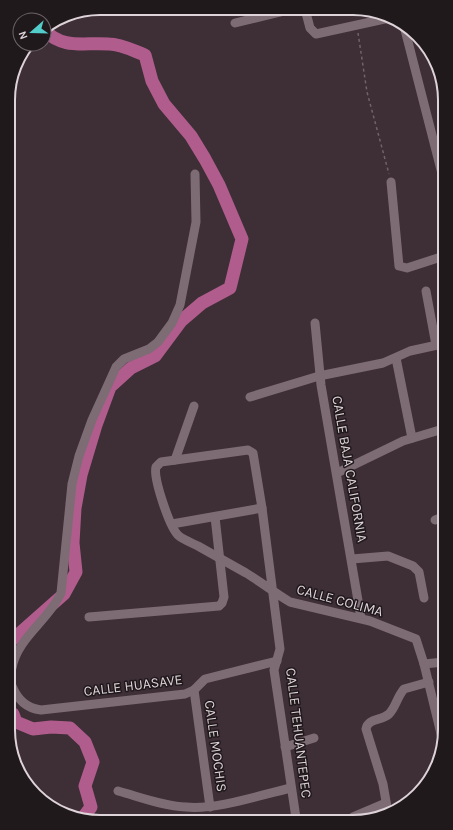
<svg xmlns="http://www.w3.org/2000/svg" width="453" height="830" font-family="Karla,sans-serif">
  <rect width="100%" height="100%" fill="#3e2e36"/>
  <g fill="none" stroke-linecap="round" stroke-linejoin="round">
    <g stroke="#b05c8d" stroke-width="13">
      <path d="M12 640 64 594 76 572 73 543 75 508 81 475 96 425 110 387 131 368 155 356 181 321 202 303 230 288 242 239 219 185 205 159 191 136 164 104 152 81 145 55C134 51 121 44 109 44 84 42 64 50 44 30"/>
      <polyline points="13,714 16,722 33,729 51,727 70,728 85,742 93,762 85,786 91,807 82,819"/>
    </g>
    <polyline stroke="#71636a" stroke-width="1.5" stroke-dasharray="3 3" stroke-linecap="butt" points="358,33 367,92 389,174"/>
    <g stroke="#7e6c75" stroke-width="9">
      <polyline points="305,9 310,28 316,34 389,18"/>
      <polyline points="235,23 293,9"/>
      <polyline points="404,26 441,170"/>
      <polyline points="391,182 399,266 407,268 441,257"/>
      <polyline points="426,291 436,345"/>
      <polyline points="315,323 321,385 361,618"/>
      <polyline points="396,358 412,438"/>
      <polyline points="250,397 319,376 383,363 410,351 442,344"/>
      <polyline points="175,460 194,406"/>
      <polyline points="337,473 403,441 443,429"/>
      <polyline points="435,520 443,517"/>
      <polyline points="172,524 262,508"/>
      <polyline points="352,559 388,556 413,566 419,572 424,598"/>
      <polyline points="89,617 219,606 222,603 224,597 215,517"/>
      <polyline points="424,664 444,662"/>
      <path d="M12 668C17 638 49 620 61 593L72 484 79 456 92 420 116 367 124 359 149 349 158 342 172 323 180 305 196 222 195 174"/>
      <path d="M12 686C18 700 26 708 41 710L185 694 194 690 205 679 277 661"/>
      <polyline points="194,690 210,807"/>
      <polyline points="285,747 314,738"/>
      <path d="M118 791C140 797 163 806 186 807 217 810 260 795 291 788"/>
      <path d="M388 813 383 784 366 729C368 718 381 721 389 714 396 707 397 697 404 689L429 682"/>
      <polyline points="353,817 386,803"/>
      <path d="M296 818 274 670 280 649 262 508 253 453 248 450 161 462 156 467C153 478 170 529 179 536 184 540 192 543 198 546 214 555 230 564 246 573 261 582 275 593 290 602L370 621 416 639 424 664 443 742"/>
    </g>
  </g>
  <g text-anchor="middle" stroke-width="3" stroke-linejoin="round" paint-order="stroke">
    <g font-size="14" fill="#ddd3d8" stroke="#20191c">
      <text transform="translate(350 469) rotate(80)" y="5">CALLE BAJA CALIFORNIA</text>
      <text transform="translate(340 600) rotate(15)" y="5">CALLE COLIMA</text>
      <text transform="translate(133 685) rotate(-7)" y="5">CALLE HUASAVE</text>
      <text transform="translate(299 733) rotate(83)" y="5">CALLE TEHUANTEPEC</text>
      <text transform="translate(216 746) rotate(82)" y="5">CALLE MOCHIS</text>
    </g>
  </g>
  <path d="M0 0H453V830H0ZM100 15H353A85 85 0 0 1 438 100V730A85 85 0 0 1 353 815H100A85 85 0 0 1 15 730V100A85 85 0 0 1 100 15Z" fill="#20191c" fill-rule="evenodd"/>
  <path fill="none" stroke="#ddd3d8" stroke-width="2" d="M100 15H353A85 85 0 0 1 438 100V730A85 85 0 0 1 353 815H100A85 85 0 0 1 15 730V100A85 85 0 0 1 100 15Z"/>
  <g transform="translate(32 32) rotate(250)"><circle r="19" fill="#20191c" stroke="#6c6367"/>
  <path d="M0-3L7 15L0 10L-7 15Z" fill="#53cdca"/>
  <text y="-6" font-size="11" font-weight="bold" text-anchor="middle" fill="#ddd3d8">N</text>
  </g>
</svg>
